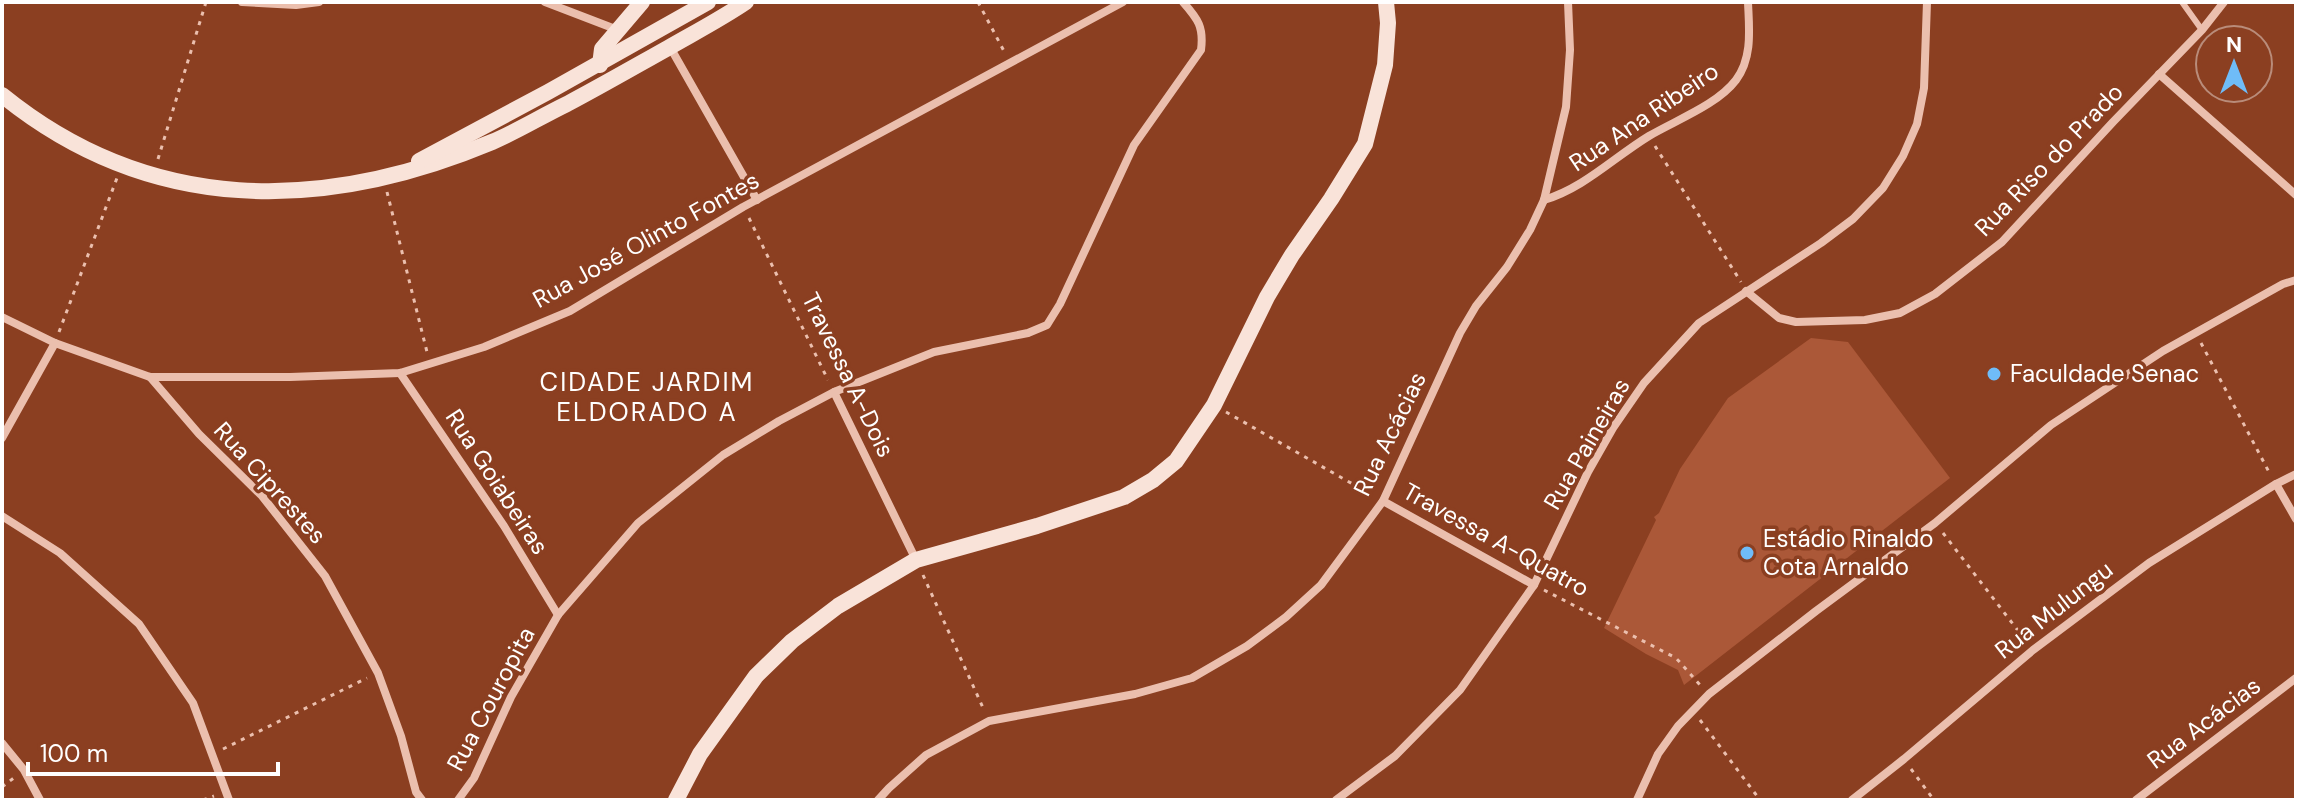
<svg xmlns="http://www.w3.org/2000/svg" width="2298" height="802" font-family="'DM Sans',sans-serif">
  <rect width="100%" height="100%" fill="#8b3f21"/>
  <polygon fill="#ab5838" points="1811,338 1848,342 1950,478 1684,685 1678,670 1646,654 1604,628 1656,520 1654,517 1659,513 1680,469 1728,398"/>
  <g fill="none" stroke-linecap="round" stroke-linejoin="round">
    <g stroke="#ebbfae" stroke-width="3" stroke-dasharray="4 6" stroke-linecap="butt">
      <polyline points="978,2 1005,53"/>
      <polyline points="1655,146 1741,282"/>
      <polyline points="158,159 206,2"/>
      <polyline points="387,192 427,352"/>
      <polyline points="749,218 828,380"/>
      <polyline points="59,332 117,178"/>
      <polyline points="2201,343 2270,474"/>
      <polyline points="1226,412 1372,495"/>
      <polyline points="1943,533 2026,641"/>
      <polyline points="923,575 984,710"/>
      <polyline points="1544,590 1676,658 1700,685"/>
      <polyline points="1700,720 1760,800"/>
      <polyline points="223,749 367,678"/>
      <polyline points="1911,769 1934,800"/>
      <polyline points="2,787 15,777"/>
      <polyline points="203,800 214,796"/>
    </g>
    <polyline stroke="#ebbfae" stroke-width="6" points="2182,2 2202,30"/>
    <g stroke="#ebbfae" stroke-width="8">
      <polyline points="242,2 296,5 319,2"/>
      <polyline points="545,2 618,30"/>
      <polyline points="670,47 757,200"/>
      <polyline points="2159,74 2296,195"/>
      <path d="M1544 200C1584 188 1613 158 1649 136 1676 120 1717 105 1736 80 1753 57 1749 28 1748 2"/>
      <polyline points="1746,291 1779,318 1796,322 1865,320 1900,313 1935,294 2002,242 2113,122 2202,30 2224,2"/>
      <polyline points="2,317 55,343 150,377 290,377 400,373 484,347 570,311 743,207 1123,2"/>
      <polyline points="400,373 504,526 558,615"/>
      <polyline points="150,377 199,434 262,496 325,576 378,673 401,736 416,792 422,800"/>
      <polyline points="834,392 916,560"/>
      <polyline points="2,438 55,343"/>
      <polyline points="2276,484 2296,519"/>
      <polyline points="1383,501 1534,585"/>
      <polyline points="2,516 60,553 139,624 193,703 229,800"/>
      <polyline points="2,743 24,770 40,800"/>
      <path d="M458 800 474 778 511 697 558 615 638 523 723 455 779 421 834 392 934 352 1028 333 1047 325 1060 304 1134 145 1201 50C1204 27 1198 19 1183 2"/>
      <polyline points="878,800 889,788 926,755 989,721 1135,694 1192,678 1247,646 1286,617 1321,585 1383,501 1460,333 1476,306 1507,267 1530,230 1544,200 1566,107 1570,50 1568,2"/>
      <polyline points="1336,800 1395,756 1460,690 1534,585 1588,472 1613,428 1644,383 1699,323 1821,243 1853,219 1883,188 1903,156 1917,124 1924,88 1927,2"/>
      <polyline points="1637,800 1658,754 1678,726 1709,694 1816,611 1935,523 2051,425 2163,351 2283,284 2296,280"/>
      <polyline points="1852,800 1904,759 2033,650 2149,563 2276,484 2296,474"/>
      <polyline points="2136,800 2296,678"/>
    </g>
    <g stroke="#f9e3d9" stroke-width="16">
      <polyline points="600,65 602,49 642,2"/>
      <path d="M2 95C150 215 322 213 492 142 518 131 542 116 567 104 601 86 634 67 668 48 694 33 721 19 746 2"/>
      <polyline points="419,161 548,92 708,2"/>
      <polyline points="676,800 700,754 756,676 792,641 838,606 916,560 1037,526 1124,497 1153,480 1176,461 1214,405 1267,297 1292,255 1331,199 1365,144 1385,65 1388,23 1386,2"/>
    </g>
  </g>
  <g fill="#6fbcf8" stroke="#8b3f21" stroke-width="3">
    <circle cx="1994" cy="374" r="8"/>
    <circle cx="1747" cy="553" r="8"/>
  </g>
  <g text-anchor="middle" stroke-width="7" stroke-linejoin="round" paint-order="stroke">
    <g font-size="24" fill="#fff" stroke="#8b3f21">
      <text transform="translate(1644 117) rotate(-34)" y="8">Rua Ana Ribeiro</text>
      <text transform="translate(2049 160) rotate(-46)" y="8">Rua Riso do Prado</text>
      <text transform="translate(646 240) rotate(-29)" y="8">Rua José Olinto Fontes</text>
      <text transform="translate(848 375) rotate(64)" y="8">Travessa A-Dois</text>
      <text transform="translate(1390 434) rotate(-64)" y="8">Rua Acácias</text>
      <text transform="translate(1587 444) rotate(-60)" y="8">Rua Paineiras</text>
      <text transform="translate(497 482) rotate(57)" y="8">Rua Goiabeiras</text>
      <text transform="translate(270 483) rotate(48)" y="8">Rua Ciprestes</text>
      <text transform="translate(1496 540) rotate(29)" y="8">Travessa A-Quatro</text>
      <text transform="translate(2054 610) rotate(-38)" y="8">Rua Mulungu</text>
      <text transform="translate(491 699) rotate(-62)" y="8">Rua Couropita</text>
      <text transform="translate(2204 723) rotate(-37)" y="8">Rua Acácias</text>
    </g>
    <g font-size="24" fill="#fff" stroke="#8b3f21" text-anchor="start">
      <text x="2010" y="382">Faculdade Senac</text>
      <text x="1763" y="547">Estádio Rinaldo<tspan x="1763" dy="28">Cota Arnaldo</tspan></text>
    </g>
    <g font-size="26" letter-spacing="2" fill="#fff" stroke="#8b3f21">
      <text x="647" y="391">CIDADE JARDIM<tspan x="647" dy="30">ELDORADO A</tspan></text>
    </g>
  </g>
  <rect width="2298" height="802" fill="none" stroke="#ffffff" stroke-width="8"/>
  <g transform="translate(2234 64)"><circle r="38" fill="#8b3f21" stroke="#b98c7a" stroke-width="2"/>
  <path d="M0-6L14 30L0 20L-14 30Z" fill="#6fbcf8"/>
  <text y="-12" font-size="22" font-weight="bold" text-anchor="middle" fill="#ffffff">N</text>
  </g>
  <path d="M28 762v12h250v-12" fill="none" stroke="#ffffff" stroke-width="4"/>
  <text x="40" y="762" font-size="24" fill="#ffffff" stroke="#8b3f21" stroke-width="6" paint-order="stroke">100 m</text>
</svg>
